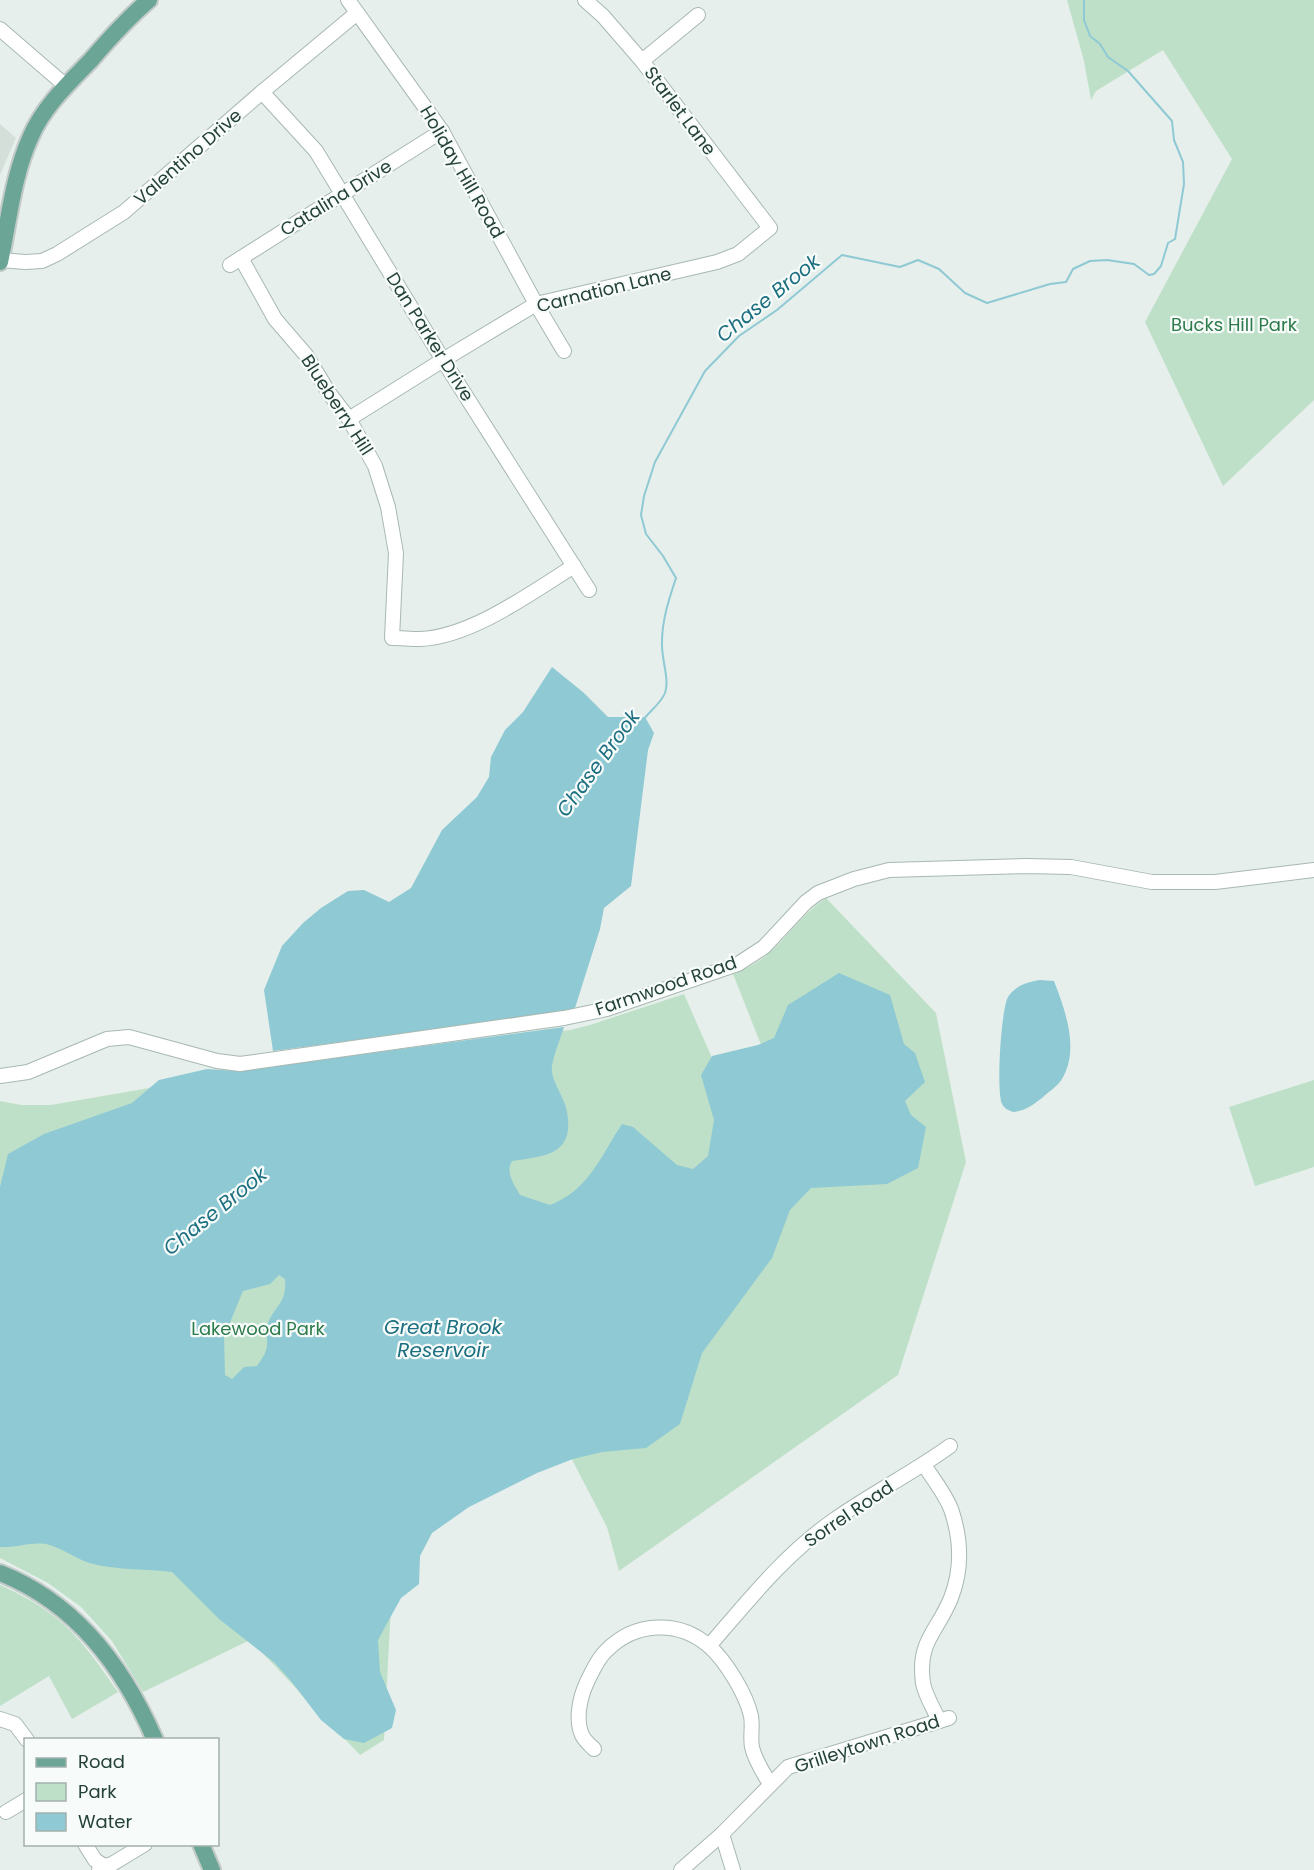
<svg xmlns="http://www.w3.org/2000/svg" width="1314" height="1870" font-family="Poppins,sans-serif">
  <rect width="100%" height="100%" fill="#e6efeb"/>
  <polygon fill="#d4dfda" points="0,124 16,138 0,175"/>
  <g fill="#bfe0c8">
    <polygon points="1067,0 1314,0 1314,400 1223,486 1145,322 1232,159 1163,50 1096,91 1091,100 1084,61"/>
    <path d="M826 898 936 1013 966 1162 898 1375 619 1571 607 1527 566 1448 418 1530 391 1605 384 1740 360 1755 250 1640 143 1692 112 1641 81 1607 48 1583 0 1558V1101L21 1105H51L207 1078 570 1030 590 1025 684 994 737 1115 773 1075 733 974C780 957 789 923 826 898Z"/>
    <polygon points="1314,1080 1314,1167 1255,1186 1229,1107"/>
    <path d="M0 1585C62 1613 80 1637 118 1692L72 1719 49 1676 0 1706Z"/>
  </g>
  <g fill="#8ec9d4" fill-rule="evenodd">
    <polygon points="552,667 584,693 608,717 645,717 654,733 648,750 631,886 604,908 600,929 574,1011 273,1051 264,990 282,946 303,923 321,908 348,891 364,890 389,902 411,888 442,830 477,797 489,777 491,757 505,730 523,712"/>
    <path d="M839 973 890 995 904 1044 915 1053 925 1082 905 1101 911 1115 926 1127 918 1168 887 1184 811 1188 790 1210 772 1258 702 1353 680 1424 646 1448 602 1452 573 1459 537 1473 469 1507 432 1533 420 1556 419 1584 401 1598 378 1640 380 1672 396 1710 392 1728 364 1743 344 1739 321 1720 291 1681 275 1663 219 1619 172 1572C146 1569 118 1570 93 1564 77 1560 63 1548 46 1544 30 1542 16 1548 0 1547V1187L8 1154 44 1134 132 1103 159 1080 207 1069 237 1071 260 1068 564 1027C561 1037 550 1064 552 1072 554 1086 565 1098 567 1112 575 1156 544 1156 512 1161 505 1172 514 1185 520 1195L550 1205C589 1190 600 1157 622 1124L633 1127 677 1165 693 1169 708 1156 714 1120 701 1075 712 1056 758 1045 774 1038 788 1005ZM279 1275 285 1279C287 1305 274 1305 267 1326 265 1332 268 1338 267 1345 267 1352 261 1360 257 1366L244 1367 232 1379 225 1375 224 1337 243 1291 270 1284Z"/>
    <path d="M1040 980 1054 981C1065 1010 1080 1049 1062 1079 1058 1086 1048 1092 1042 1098 1033 1105 1025 1111 1013 1112 1008 1110 1005 1109 1002 1104 996 1091 1001 1010 1008 997 1015 986 1027 982 1040 980Z"/>
  </g>
  <g fill="none" stroke-linecap="round" stroke-linejoin="round">
    <path stroke="#8ec9d4" stroke-width="2" d="M644 719C650 711 661 703 665 693 670 679 661 659 662 642 662 620 669 599 676 578L663 556 646 534 641 515 644 496 655 462 705 371 739 336 777 310 842 255 900 267 918 260 939 269 965 293 987 303 1050 284 1066 282 1073 269 1090 261 1107 260 1134 264 1149 275 1154 274 1161 266 1168 243 1175 239 1184 184 1183 162 1174 140 1172 121 1128 71 1108 57 1100 44 1090 36 1084 20V0"/>
    <defs>
      <g id="minor">
        <polyline points="348,0 442,131 536,304 564,351"/>
        <polyline points="0,29 66,86"/>
        <polyline points="642,61 698,15"/>
        <polyline points="262,92 316,151 443,360 589,590"/>
        <path d="M241 258 275 319 306 355 329 393 349 419 375 466 388 507 396 553 392 638C401 638 410 639 420 639 471 637 531 593 574 566"/>
        <polyline points="0,260 25,262 42,261 57,254 124,212 262,92 357,13"/>
        <polyline points="230,265 442,131"/>
        <polyline points="349,419 443,360 536,304 717,262 738,254 770,228 642,61 603,16 585,0"/>
        <polyline points="0,1076 28,1072 107,1039 129,1037 217,1061 240,1064 564,1018 607,1009 738,964 764,947 806,902 818,893 854,879 889,870 1026,866 1071,867 1152,882 1215,882 1314,870"/>
        <path d="M924 1465C933 1479 947 1496 952 1512 961 1540 962 1570 951 1598 938 1631 917 1641 923 1683 925 1695 934 1709 939 1721"/>
        <path d="M709 1646C748 1601 785 1554 834 1520 872 1493 913 1473 950 1446"/>
        <polyline points="0,1719 15,1724 27,1740"/>
        <path d="M594 1749C590 1745 584 1740 582 1735 575 1719 580 1697 587 1682 592 1672 598 1658 606 1651 634 1622 678 1619 709 1646 726 1661 746 1694 751 1716 753 1726 750 1737 752 1747 755 1761 763 1772 770 1784"/>
        <polyline points="6,1812 26,1800"/>
        <polyline points="722,1834 733,1870"/>
        <polyline points="85,1844 95,1860 104,1866"/>
        <polyline points="99,1870 104,1866 112,1864 145,1844"/>
        <polyline points="681,1870 722,1834 788,1767 949,1718"/>
      </g>
      <g id="major">
        <path d="M0 262C9 220 13 175 31 136 44 106 69 83 91 60 109 39 128 18 149 0"/>
        <path d="M0 1573C76 1603 123 1666 155 1740"/>
        <polyline points="201,1844 212,1870"/>
      </g>
    </defs>
    <use href="#minor" stroke="#a8b8b2" stroke-width="16"/>
    <use href="#major" stroke="#c2cac8" stroke-width="20"/>
    <use href="#minor" stroke="#fff" stroke-width="14"/>
    <use href="#major" stroke="#6aa596" stroke-width="16"/>
  </g>
  <g text-anchor="middle" stroke-width="4.5" stroke-linejoin="round" paint-order="stroke">
    <g font-size="18" fill="#24423a" stroke="#f7fbf9">
      <text transform="translate(680 111) rotate(53)" y="6">Starlet Lane</text>
      <text transform="translate(188 157) rotate(-41)" y="6">Valentino Drive</text>
      <text transform="translate(462 172) rotate(60)" y="6">Holiday Hill Road</text>
      <text transform="translate(336 198) rotate(-32)" y="6">Catalina Drive</text>
      <text transform="translate(604 290) rotate(-14)" y="6">Carnation Lane</text>
      <text transform="translate(430 337) rotate(58)" y="6">Dan Parker Drive</text>
      <text transform="translate(337 405) rotate(57)" y="6">Blueberry Hill</text>
      <text transform="translate(666 986) rotate(-19)" y="6">Farmwood Road</text>
      <text transform="translate(849 1514) rotate(-34)" y="6">Sorrel Road</text>
      <text transform="translate(867 1744) rotate(-18)" y="6">Grilleytown Road</text>
    </g>
    <g font-size="18" fill="#2d7a4b" stroke="#f7fbf9">
      <text x="1234" y="331">Bucks Hill Park</text>
      <text x="258" y="1335">Lakewood Park</text>
    </g>
    <g font-size="20" font-style="italic" fill="#1c6f80" stroke="#f7fbf9">
      <text transform="translate(768 298) rotate(-39)" y="7">Chase Brook</text>
      <text transform="translate(598 763) rotate(-54)" y="7">Chase Brook</text>
      <text transform="translate(215 1211) rotate(-39)" y="7">Chase Brook</text>
      <text x="443" y="1334">Great Brook<tspan x="443" dy="23">Reservoir</tspan></text>
    </g>
  </g>
  <rect x="24" y="1738" width="195" height="108" fill="#f7fbf9" stroke="#a3b1ad" stroke-width="1.5"/>
  <rect x="36" y="1758" width="30" height="9" fill="#6aa596" stroke="#a3b1ad" stroke-width="1.5"/>
  <text x="78" y="1768" font-size="18" fill="#24423a">Road</text>
  <rect x="36" y="1783" width="30" height="18" fill="#bfe0c8" stroke="#a3b1ad" stroke-width="1.5"/>
  <text x="78" y="1798" font-size="18" fill="#24423a">Park</text>
  <rect x="36" y="1813" width="30" height="18" fill="#8ec9d4" stroke="#a3b1ad" stroke-width="1.5"/>
  <text x="78" y="1828" font-size="18" fill="#24423a">Water</text>
</svg>
